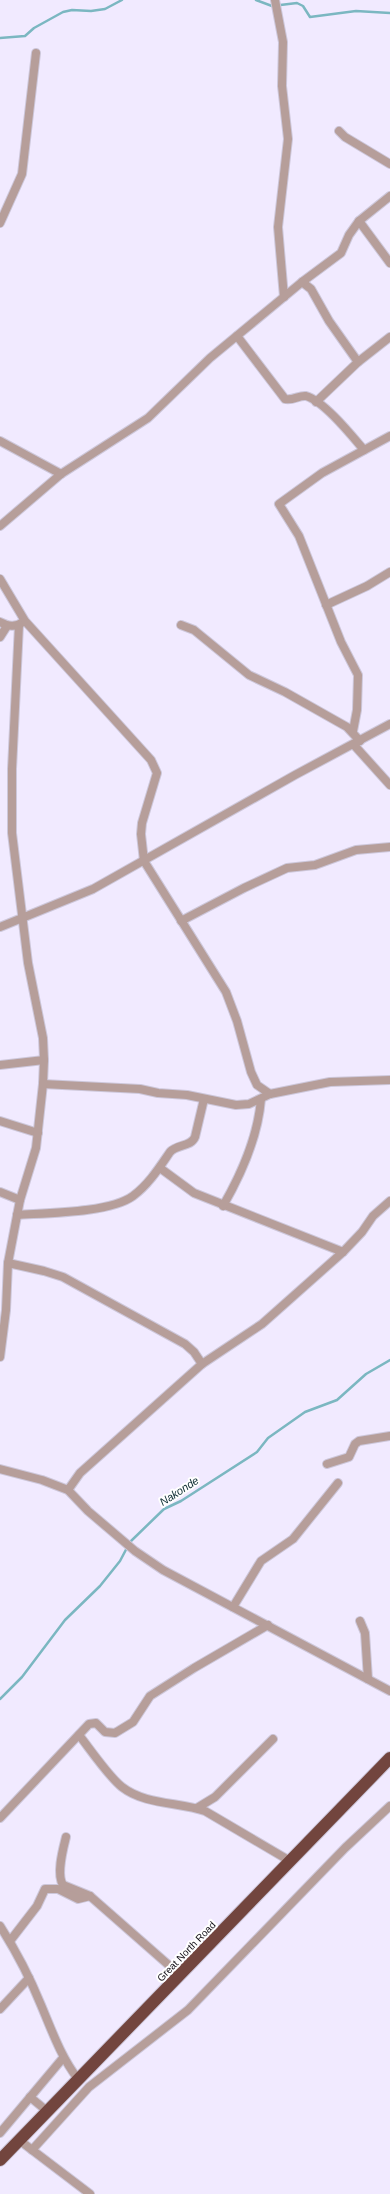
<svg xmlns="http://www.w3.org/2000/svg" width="390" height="2194" font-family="Helvetica,sans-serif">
  <rect width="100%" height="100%" fill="#f1eaff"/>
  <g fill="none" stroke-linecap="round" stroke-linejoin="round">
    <g stroke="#7bb7c1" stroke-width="2.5">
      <polyline points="256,0 272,6 297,3 303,6 310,17 356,11 390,13"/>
      <polyline points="0,38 25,36 34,28 63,12 72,10 91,11 105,9 122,0"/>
      <polyline points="0,1699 22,1677 65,1620 100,1586 120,1561 130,1542 164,1509 181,1501 257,1452 268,1438 305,1412 337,1400 366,1374 390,1360"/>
    </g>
    <defs>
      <g id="street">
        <polyline points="275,0 283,42 282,86 288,139 278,227 284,297"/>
        <polyline points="339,131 345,137 390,164"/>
        <polyline points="359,221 390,263"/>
        <polyline points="0,223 22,174 36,53"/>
        <polyline points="302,282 311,289 329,321 358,362"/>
        <path d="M237 336 285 399C293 401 299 395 306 396 324 401 352 436 364 450"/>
        <polyline points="316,402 358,362 390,337"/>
        <polyline points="0,441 61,474"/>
        <polyline points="0,526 61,474 148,418 210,358 302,282 341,253 349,235 359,221 390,196"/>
        <polyline points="0,579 25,621 151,760 157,773 142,823 141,834 144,861 226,992 237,1021 251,1072 257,1085 270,1094 330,1082 390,1080"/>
        <polyline points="326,605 367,586 390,572"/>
        <path d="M0 622C8 626 15 628 23 622"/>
        <polyline points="181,625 194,630 249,675 285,692 347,727 360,741"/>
        <polyline points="0,637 7,626"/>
        <polyline points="353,731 357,710 358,675 341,642 299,536 279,504 322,473 390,436"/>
        <polyline points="354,745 390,785"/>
        <polyline points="181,921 244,888 287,868 315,865 356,850 390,847"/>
        <polyline points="0,927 93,889 295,775 390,724"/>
        <polyline points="0,1065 44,1060"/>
        <polyline points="43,1084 140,1089 158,1093 187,1095 236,1105 249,1104 270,1094"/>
        <polyline points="0,1121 38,1133"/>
        <polyline points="160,1168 194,1193 343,1252"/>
        <polyline points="0,1192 20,1200"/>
        <path d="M223 1206C242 1173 258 1137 261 1099"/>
        <path d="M17 1215C46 1213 110 1213 133 1196 149 1184 159 1168 170 1152 177 1144 191 1147 195 1137L204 1099"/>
        <polyline points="8,1263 44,1271 63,1277 185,1344 194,1352 202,1364"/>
        <polyline points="0,1357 6,1310 8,1263 20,1200 36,1148 43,1084 44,1060 43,1038 28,963 12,833 12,769 19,625"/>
        <polyline points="327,1464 349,1457 355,1444 359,1441 390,1436"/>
        <polyline points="0,1469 42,1480 68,1490 88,1511 135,1551 163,1570 390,1691"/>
        <polyline points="68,1490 80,1473 202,1364 262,1324 343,1252 362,1232 373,1216 390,1201"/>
        <polyline points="233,1607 261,1561 293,1539 338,1483"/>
        <polyline points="360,1621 365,1633 368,1679"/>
        <path d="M79 1735C90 1749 109 1777 122 1787 145 1805 179 1802 205 1811L290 1861"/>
        <polyline points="197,1808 215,1797 273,1739"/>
        <polyline points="0,1818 89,1724 96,1723 105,1732 115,1733 133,1722 150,1696 194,1668 268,1625"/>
        <path d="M66 1837C63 1849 56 1874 63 1885L90 1896 180 1975"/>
        <path d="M0 1926C16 1951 30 1978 41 2005 52 2031 61 2057 78 2079"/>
        <polyline points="10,1941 37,1906 45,1889 58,1889 78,1899 90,1896"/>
        <polyline points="0,2009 29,1978"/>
        <polyline points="30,2097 47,2111"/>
        <polyline points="0,2133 63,2058"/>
        <polyline points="19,2140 90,2194"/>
        <polyline points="32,2150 89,2087 188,2010 345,1848 390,1806"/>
      </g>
      <polyline id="highway" points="0,2160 390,1758"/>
    </defs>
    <use href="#street" stroke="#cdc7da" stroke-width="10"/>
    <use href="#highway" stroke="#cdc7da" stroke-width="14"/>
    <use href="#street" stroke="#b69e9a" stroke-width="8"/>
    <use href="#highway" stroke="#72453e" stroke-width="12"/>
  </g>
  <g text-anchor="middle" stroke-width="4" stroke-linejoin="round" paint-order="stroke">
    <g font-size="10" fill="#100d15" stroke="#fff">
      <text transform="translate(186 1951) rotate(-46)" y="4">Great North Road</text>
    </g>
    <g font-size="11" font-style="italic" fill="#0f2e33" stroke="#fff">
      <text transform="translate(179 1491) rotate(-33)" y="4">Nakonde</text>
    </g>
  </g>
</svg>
